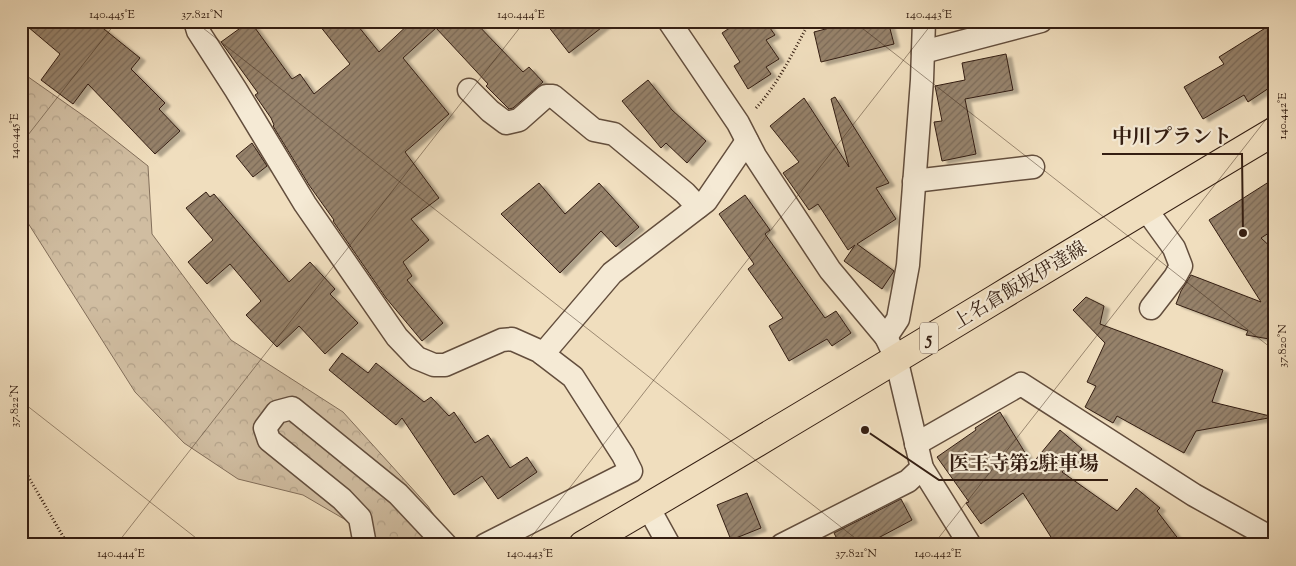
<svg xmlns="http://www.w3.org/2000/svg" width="1296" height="566" font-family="'Sorts Mill Goudy','Noto Serif JP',serif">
  <defs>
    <pattern id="forest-crowns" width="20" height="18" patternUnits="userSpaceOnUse" patternTransform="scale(1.25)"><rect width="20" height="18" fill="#d0bda1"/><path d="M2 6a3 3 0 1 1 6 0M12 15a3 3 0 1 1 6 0" fill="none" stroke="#b3a28a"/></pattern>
    <pattern id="building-hatch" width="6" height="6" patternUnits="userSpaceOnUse" patternTransform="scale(1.25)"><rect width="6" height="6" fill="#96826b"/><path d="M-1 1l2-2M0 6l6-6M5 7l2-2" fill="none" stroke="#7b6a57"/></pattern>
    <filter id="shadow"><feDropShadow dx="5.5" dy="3" stdDeviation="1" flood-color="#0004"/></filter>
  </defs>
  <rect width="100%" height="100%" fill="#f0debe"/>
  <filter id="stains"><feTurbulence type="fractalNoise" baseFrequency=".004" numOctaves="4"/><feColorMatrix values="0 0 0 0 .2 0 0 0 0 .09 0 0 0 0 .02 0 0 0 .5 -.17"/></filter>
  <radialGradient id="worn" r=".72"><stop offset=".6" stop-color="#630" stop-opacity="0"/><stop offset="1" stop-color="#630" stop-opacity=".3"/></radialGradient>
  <polygon fill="url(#forest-crowns)" stroke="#826e5a" points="21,69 24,74 91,121 148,166 152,234 231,340 343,412 428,506 453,545 371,545 363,530 303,495 238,479 184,443 135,392 21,212"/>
  <g fill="url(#building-hatch)" stroke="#341e12" filter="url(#shadow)">
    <polygon points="21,21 94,21 140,58 131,69 165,103 159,109 180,131 155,154 88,84 73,104 41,80 60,54"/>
    <polygon points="250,21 292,79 300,74 314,94 350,64 316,21 354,21 379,52 412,21 474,21 523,72 529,67 543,82 513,108 509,109 486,86 488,84 436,28 403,58 449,114 405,152 439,198 411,219 429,240 403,262 412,276 407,280 443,323 422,341 386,298 333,221 334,220 309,185 273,126 274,125 271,118 255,95 258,93 221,42"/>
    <polygon points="544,21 610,21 569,53"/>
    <polygon points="740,21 765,21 775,35 766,40 779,59 766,67 771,74 748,89 734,66 740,62 722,33"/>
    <polygon points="856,21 888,21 894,44 821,62 814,32"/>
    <polygon points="1275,22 1275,84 1248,102 1244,95 1203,119 1184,87 1224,64 1219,57"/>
    <polygon points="1006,54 1013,90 965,99 976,154 942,161 934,122 942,121 935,86 965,80 962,63"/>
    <polygon points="648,80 672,110 706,141 687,163 666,143 661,148 622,101"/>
    <polygon points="835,97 889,183 876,188 896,219 857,244 894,271 882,289 844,261 855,245 848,250 818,204 809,210 783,173 799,162 770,126 804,98 849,167 831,99"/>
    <polygon points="252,143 267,166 253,177 236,156"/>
    <polygon points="1275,178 1275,229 1261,238 1275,251 1275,340 1246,335 1248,331 1176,304 1181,291 1191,275 1261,302 1209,220"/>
    <polygon points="539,183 565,214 599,183 639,227 616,247 601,231 560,273 501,214"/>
    <polygon points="206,192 210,197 214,194 289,282 310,262 335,289 330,294 358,323 325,354 299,326 277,347 246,315 261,301 230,264 207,284 188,262 213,240 186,208"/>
    <polygon points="745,195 770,230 765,234 825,318 836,311 851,333 832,346 827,339 789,361 769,326 783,318 748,269 754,264 719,214"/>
    <polygon points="1086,297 1104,306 1100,324 1223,370 1212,402 1274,417 1196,431 1184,453 1117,416 1113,423 1085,407 1096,386 1087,382 1105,343 1073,310"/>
    <polygon points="342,353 368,373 376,363 424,402 431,397 449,416 454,412 475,443 488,435 510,468 527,457 537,472 498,499 482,476 454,495 402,418 396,425 329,370"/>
    <polygon points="1000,412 1032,464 1060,430 1082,449 1062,472 1117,511 1136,488 1160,508 1157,511 1183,545 1056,545 1023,493 981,524 966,503 969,502 937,457 976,430 975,428"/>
    <polygon points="747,493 761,528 731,540 717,505"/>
    <polygon points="901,499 912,520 865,545 840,545 834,533"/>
  </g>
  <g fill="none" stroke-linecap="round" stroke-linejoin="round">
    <defs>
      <g id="minor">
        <polyline points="195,21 198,31 236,90 305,204 397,337 417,358 434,365 445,365 502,340 512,339 539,351 573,377 623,455 631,471 485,545"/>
        <polyline points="669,21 738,123 755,156 830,270 886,337 896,358 922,468 970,545"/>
        <polyline points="923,52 1041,21"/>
        <polyline points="469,90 490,111 506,123 519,120 546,96 553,96 594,130 614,134 685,193 698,207"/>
        <polyline points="914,181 1033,167"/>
        <polyline points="1145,208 1174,248 1181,266 1175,277 1151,308"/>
        <polyline points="886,337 898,319 908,265 922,80 924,21"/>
        <polyline points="543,354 612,273 706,201 747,141"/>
        <polyline points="916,444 1021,384 1194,495 1275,540"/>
        <polyline points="648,507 669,545"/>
        <polyline points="365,545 360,518 342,499 269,440 265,428 277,412 292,408 398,494 446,545"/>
        <polyline points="782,545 908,481 922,468"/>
      </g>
      <path id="primary" d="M583 545C816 410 1044 268 1275 131"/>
    </defs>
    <use href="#minor" stroke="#634e3d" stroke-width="25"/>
    <use href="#primary" stroke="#341e12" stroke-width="30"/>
    <g stroke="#341e12" stroke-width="3" stroke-dasharray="1 2.5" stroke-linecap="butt">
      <path d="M756 108C779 83 794 50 810 21"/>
      <polyline points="21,464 68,545"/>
    </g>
    <use href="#minor" stroke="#f5ead5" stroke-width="22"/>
    <use href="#primary" stroke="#f0debe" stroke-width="28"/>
  </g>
  <path fill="none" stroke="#341e12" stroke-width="1" stroke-opacity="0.45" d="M194 21 864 545M853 21 1275 351M21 144 117 21M21 401 205 545M116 545 525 21M525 545 934 21M933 545 1275 108"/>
  <g text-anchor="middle" stroke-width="4.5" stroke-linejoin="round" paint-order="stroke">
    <rect fill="#f5ead5" stroke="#6e5b4c" stroke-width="1" x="920" y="322.5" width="18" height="31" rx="4"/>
    <g font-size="18" font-weight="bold" fill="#341e12">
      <text x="929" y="344">5</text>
    </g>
    <g font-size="19" fill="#341e12" stroke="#f5ead5">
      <text transform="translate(1019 284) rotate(-31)" y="7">上名倉飯坂伊達線</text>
    </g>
  </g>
  <path fill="none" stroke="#341e12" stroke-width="2" d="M1243 233L1242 154H1102M865 430L939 480H1108"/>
  <g fill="#341e12" stroke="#f5ead5" stroke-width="2">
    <circle cx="1243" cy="233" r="5"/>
    <circle cx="865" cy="430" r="5"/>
  </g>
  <g font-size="20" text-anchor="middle" font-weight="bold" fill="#341e12" stroke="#f5ead5" stroke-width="4.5" stroke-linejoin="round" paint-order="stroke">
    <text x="1172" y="143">中川プラント</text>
    <text x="1024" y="470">医王寺第2駐車場</text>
  </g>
  <rect width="1296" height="566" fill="none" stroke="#f0debe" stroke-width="55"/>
  <rect x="28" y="28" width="1240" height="510" fill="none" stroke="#341e12" stroke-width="2"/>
  <g font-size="12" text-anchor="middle" fill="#341e12">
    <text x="112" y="18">140.445°E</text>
    <text x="202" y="18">37.821°N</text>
    <text x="521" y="18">140.444°E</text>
    <text x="929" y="18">140.443°E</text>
    <text transform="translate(1282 116) rotate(-90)" y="4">140.442°E</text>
    <text transform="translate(14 136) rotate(-90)" y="4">140.445°E</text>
    <text transform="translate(1282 346) rotate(-90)" y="4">37.820°N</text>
    <text transform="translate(14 406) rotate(-90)" y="4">37.822°N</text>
    <text x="121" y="557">140.444°E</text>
    <text x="530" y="557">140.443°E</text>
    <text x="856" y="557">37.821°N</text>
    <text x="938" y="557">140.442°E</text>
  </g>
  <rect width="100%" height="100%" filter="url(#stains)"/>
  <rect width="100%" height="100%" fill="url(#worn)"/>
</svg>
